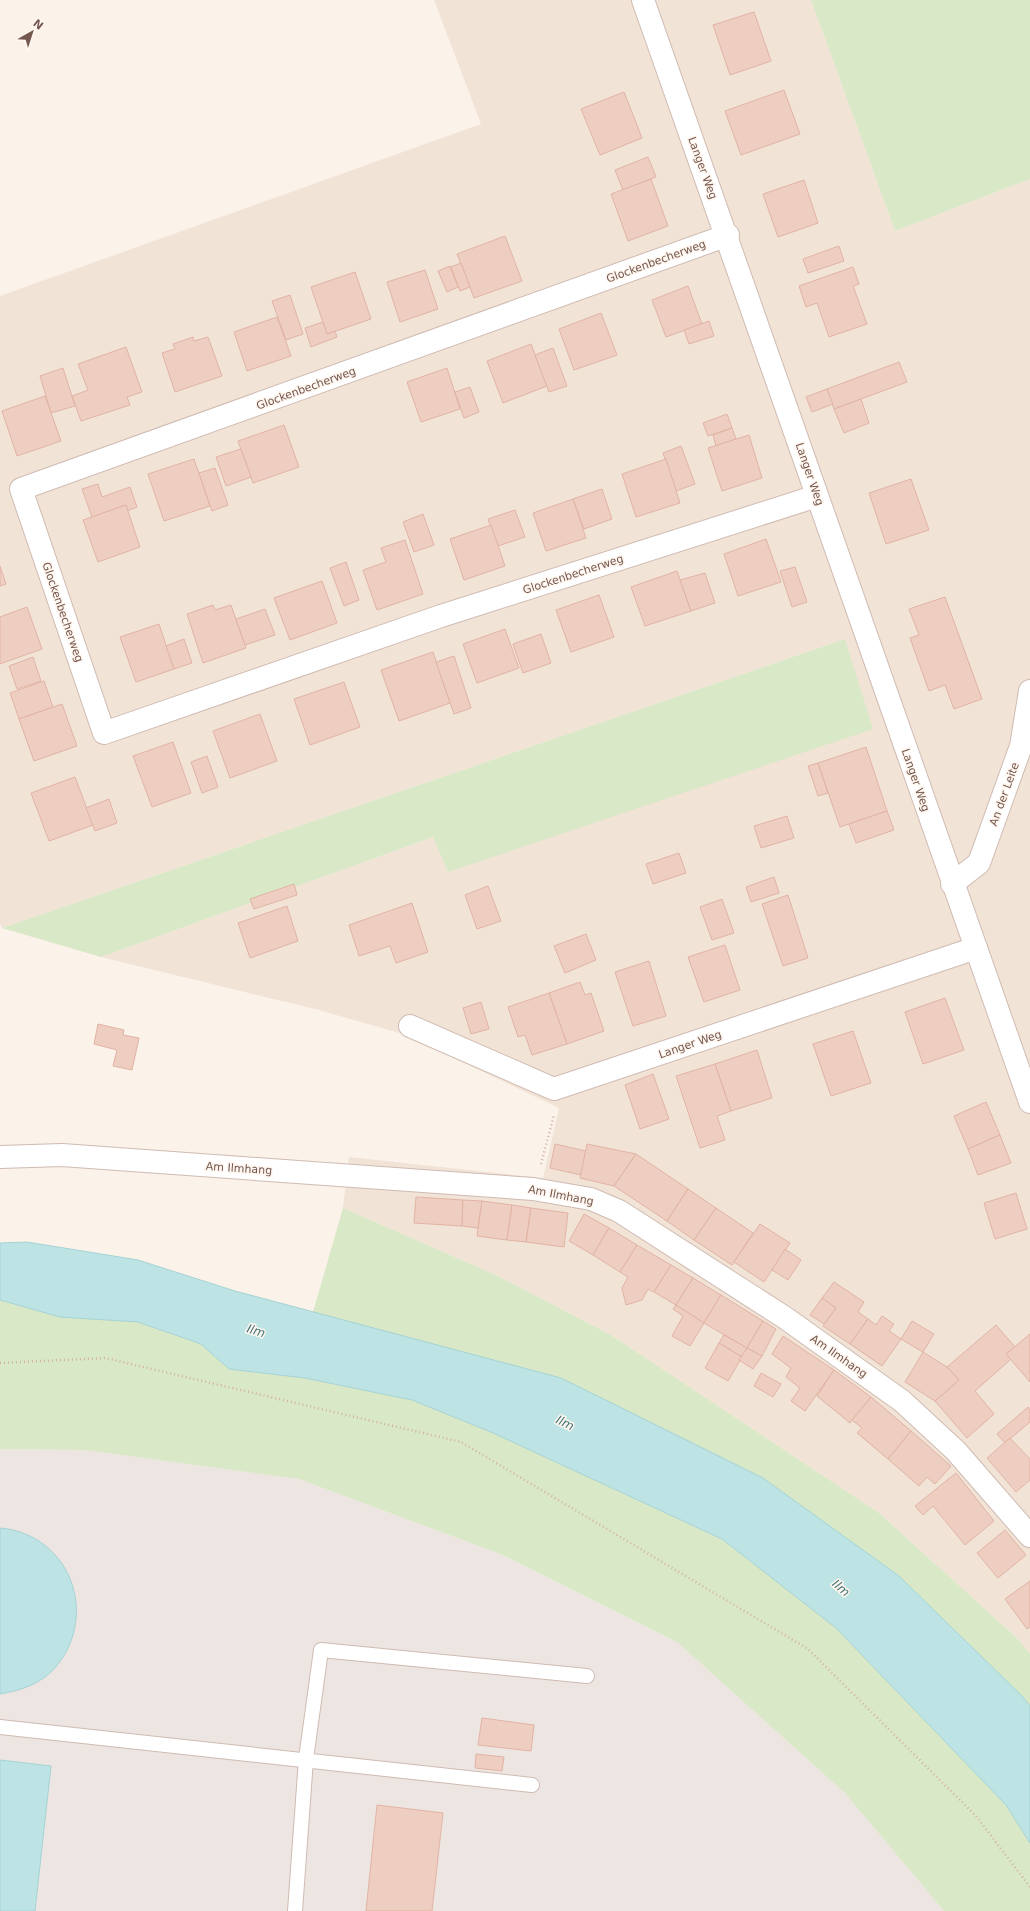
<svg xmlns="http://www.w3.org/2000/svg" width="1030" height="1911" font-family="'DejaVu Sans',sans-serif">
  <rect width="100%" height="100%" fill="#fbf2e9"/>
  <polygon fill="#f2e3d7" points="434,0 811,0 895,231 1030,179 1030,1654 1018,1639 879,1513 611,1335 498,1276 343,1208 349,1157 543,1178 559,1108 403,1034 315,1009 101,957 433,837 448,872 845,639 2,928 0,923 0,296 481,124"/>
  <polygon fill="#ece5e1" points="0,1449 85,1450 299,1479 503,1555 677,1642 845,1793 944,1911 0,1911"/>
  <g fill="#d9e8c7">
    <polygon points="811,0 1030,0 1030,179 895,231"/>
    <polygon points="845,639 873,729 448,872 433,837 101,957 2,928"/>
    <polygon points="343,1208 498,1276 611,1335 879,1513 1018,1639 1030,1654 1030,1706 1023,1697 899,1576 313,1312"/>
    <polygon points="0,1300 60,1317 138,1322 201,1344 229,1369 305,1378 412,1400 491,1432 722,1539 836,1628 1006,1805 1030,1843 1030,1911 944,1911 845,1793 677,1642 503,1555 299,1479 85,1450 0,1449"/>
  </g>
  <g fill="#bee3e4" stroke="#a5d3d5">
    <polygon points="27,1242 138,1260 235,1291 561,1378 763,1478 899,1576 1023,1697 1030,1706 1030,1843 1006,1805 836,1628 722,1539 491,1432 412,1400 305,1378 229,1369 201,1344 138,1322 60,1317 0,1300 0,1243"/>
    <path d="M0 1528C59 1533 92 1593 69 1646 64 1657 55 1670 45 1677 31 1687 17 1691 0 1694Z"/>
    <polygon points="0,1760 51,1766 35,1911 0,1911"/>
  </g>
  <g fill="#efcec2" stroke="#e1b3a3">
    <polygon points="754,12 771,61 730,75 713,25"/>
    <polygon points="784,90 800,134 741,155 725,111"/>
    <polygon points="624,92 642,138 600,155 581,109"/>
    <polygon points="648,157 656,177 623,190 615,170"/>
    <polygon points="651,179 668,226 628,241 611,194"/>
    <polygon points="804,180 818,223 778,237 763,194"/>
    <polygon points="505,236 522,281 474,298 457,254"/>
    <polygon points="839,246 844,261 808,273 803,259"/>
    <polygon points="461,263 470,287 460,291 451,267"/>
    <polygon points="450,266 458,287 447,292 438,271"/>
    <polygon points="853,267 859,284 853,286 867,324 829,337 817,303 806,307 799,286"/>
    <polygon points="425,270 438,309 400,322 387,282"/>
    <polygon points="355,272 371,319 327,334 311,287"/>
    <polygon points="688,286 702,324 666,337 652,300"/>
    <polygon points="290,295 303,334 286,340 272,301"/>
    <polygon points="601,313 617,355 574,370 559,329"/>
    <polygon points="277,317 291,356 247,371 234,332"/>
    <polygon points="709,321 714,336 689,344 684,330"/>
    <polygon points="323,322 327,334 335,331 337,337 311,347 305,328"/>
    <polygon points="193,337 194,341 208,337 222,376 175,392 162,353 175,349 173,344"/>
    <polygon points="531,344 547,386 503,403 487,361"/>
    <polygon points="126,347 142,392 127,397 130,405 81,421 72,396 88,390 78,364"/>
    <polygon points="553,348 567,386 549,392 535,355"/>
    <polygon points="899,362 907,382 834,409 827,389"/>
    <polygon points="63,368 75,406 51,413 40,376"/>
    <polygon points="447,368 460,409 421,422 407,382"/>
    <polygon points="470,387 479,412 464,418 455,392"/>
    <polygon points="827,389 833,404 812,412 806,397"/>
    <polygon points="45,396 61,441 17,456 2,411"/>
    <polygon points="861,399 869,423 844,433 834,409"/>
    <polygon points="727,414 732,428 708,436 703,423"/>
    <polygon points="284,425 299,467 253,483 238,441"/>
    <polygon points="732,428 736,439 716,446 713,435"/>
    <polygon points="749,435 762,478 722,491 708,448"/>
    <polygon points="681,446 695,484 676,491 663,453"/>
    <polygon points="241,449 251,477 226,486 216,457"/>
    <polygon points="194,459 210,506 164,521 148,474"/>
    <polygon points="666,459 680,503 636,517 622,474"/>
    <polygon points="215,468 228,505 212,511 199,473"/>
    <polygon points="911,479 929,530 886,544 869,493"/>
    <polygon points="98,484 102,497 130,487 137,507 127,511 126,505 92,517 82,489"/>
    <polygon points="602,489 612,519 584,529 573,499"/>
    <polygon points="573,499 586,538 546,551 533,513"/>
    <polygon points="126,505 140,547 98,562 83,520"/>
    <polygon points="515,510 525,537 498,546 488,519"/>
    <polygon points="423,514 434,545 414,552 403,522"/>
    <polygon points="491,525 505,566 464,580 450,539"/>
    <polygon points="766,539 781,582 738,596 724,554"/>
    <polygon points="405,540 423,594 377,610 363,570 386,562 381,548"/>
    <polygon points="346,562 359,600 344,606 330,568"/>
    <polygon points="0,566 6,584 0,586"/>
    <polygon points="795,567 807,602 792,607 780,571"/>
    <polygon points="677,571 691,611 645,626 631,587"/>
    <polygon points="705,573 715,603 691,611 680,580"/>
    <polygon points="322,581 337,623 290,640 274,598"/>
    <polygon points="599,595 614,637 571,652 556,610"/>
    <polygon points="945,597 982,699 954,709 945,685 929,691 910,638 919,635 909,609"/>
    <polygon points="213,605 215,610 231,605 246,648 203,663 187,614"/>
    <polygon points="27,607 42,649 0,664 0,617"/>
    <polygon points="265,609 275,635 245,645 236,619"/>
    <polygon points="159,624 174,669 136,682 120,637"/>
    <polygon points="505,629 519,668 477,683 463,644"/>
    <polygon points="541,634 551,663 523,673 513,644"/>
    <polygon points="184,639 192,663 174,669 166,646"/>
    <polygon points="433,652 450,703 399,721 381,670"/>
    <polygon points="454,656 471,708 454,714 436,662"/>
    <polygon points="33,657 41,681 17,689 9,666"/>
    <polygon points="44,681 53,707 19,719 10,693"/>
    <polygon points="344,682 360,727 310,745 294,699"/>
    <polygon points="62,704 77,746 34,761 19,719"/>
    <polygon points="260,714 277,761 230,778 213,731"/>
    <polygon points="173,742 191,793 152,807 133,756"/>
    <polygon points="866,747 887,811 840,827 818,763"/>
    <polygon points="207,756 218,787 202,793 191,762"/>
    <polygon points="818,763 828,793 818,796 808,766"/>
    <polygon points="75,777 93,825 49,841 31,793"/>
    <polygon points="109,799 117,823 95,831 86,808"/>
    <polygon points="887,811 894,830 856,843 849,824"/>
    <polygon points="787,816 794,838 761,848 754,826"/>
    <polygon points="679,853 686,873 653,884 646,864"/>
    <polygon points="774,877 779,893 751,902 746,887"/>
    <polygon points="294,884 297,895 254,909 250,899"/>
    <polygon points="488,886 501,921 477,929 465,895"/>
    <polygon points="788,895 808,958 783,966 762,904"/>
    <polygon points="722,899 734,933 712,940 700,907"/>
    <polygon points="412,903 428,952 396,963 390,946 359,956 349,925"/>
    <polygon points="287,906 298,941 250,958 238,923"/>
    <polygon points="586,934 596,960 565,973 554,946"/>
    <polygon points="725,945 740,990 704,1002 688,957"/>
    <polygon points="649,961 666,1016 633,1026 615,972"/>
    <polygon points="580,982 585,995 591,993 604,1031 567,1044 549,993"/>
    <polygon points="549,993 567,1044 532,1055 525,1035 518,1037 508,1007"/>
    <polygon points="945,998 964,1050 923,1064 905,1012"/>
    <polygon points="481,1002 489,1029 471,1034 463,1008"/>
    <polygon points="98,1024 124,1030 123,1035 139,1038 132,1070 113,1066 117,1050 94,1044"/>
    <polygon points="853,1031 871,1083 831,1096 813,1044"/>
    <polygon points="757,1050 772,1098 731,1111 715,1064"/>
    <polygon points="715,1064 731,1111 717,1116 725,1140 700,1148 676,1076"/>
    <polygon points="653,1074 669,1119 640,1129 625,1085"/>
    <polygon points="986,1102 1000,1135 968,1149 954,1116"/>
    <polygon points="1000,1135 1011,1163 978,1175 968,1149"/>
    <polygon points="555,1144 586,1151 581,1175 550,1168"/>
    <polygon points="587,1144 636,1154 614,1186 580,1178"/>
    <polygon points="636,1154 688,1189 667,1221 614,1186"/>
    <polygon points="688,1189 716,1208 694,1240 667,1221"/>
    <polygon points="1016,1193 1027,1229 995,1239 984,1203"/>
    <polygon points="416,1197 463,1200 462,1226 414,1223"/>
    <polygon points="463,1200 482,1201 478,1228 462,1226"/>
    <polygon points="482,1201 512,1205 507,1240 477,1236"/>
    <polygon points="512,1205 531,1208 526,1242 507,1240"/>
    <polygon points="531,1208 568,1213 564,1247 526,1242"/>
    <polygon points="716,1208 753,1233 732,1265 694,1240"/>
    <polygon points="584,1214 609,1228 593,1255 569,1241"/>
    <polygon points="760,1224 790,1243 764,1282 734,1262"/>
    <polygon points="609,1228 637,1245 620,1272 593,1255"/>
    <polygon points="637,1245 671,1265 654,1292 648,1289 642,1300 626,1305 622,1288 628,1277 620,1272"/>
    <polygon points="785,1249 801,1260 788,1280 772,1270"/>
    <polygon points="671,1265 693,1278 676,1305 654,1292"/>
    <polygon points="693,1278 721,1295 704,1323 676,1305"/>
    <polygon points="834,1282 864,1302 858,1312 868,1319 850,1344 823,1326 836,1308 822,1298"/>
    <polygon points="721,1295 763,1321 747,1348 704,1323"/>
    <polygon points="822,1298 836,1308 824,1324 810,1315"/>
    <polygon points="676,1305 704,1323 690,1346 672,1336 683,1316 673,1309"/>
    <polygon points="882,1316 894,1324 889,1331 901,1339 882,1366 850,1344 868,1319 876,1325"/>
    <polygon points="763,1321 776,1329 762,1356 747,1348"/>
    <polygon points="912,1321 934,1334 923,1352 901,1339"/>
    <polygon points="996,1325 1015,1347 1006,1354 1011,1359 975,1391 994,1414 967,1438 935,1401 959,1380 947,1367"/>
    <polygon points="1030,1334 1030,1382 1006,1354"/>
    <polygon points="724,1335 747,1348 742,1357 719,1343"/>
    <polygon points="783,1336 834,1370 805,1411 791,1401 800,1388 786,1377 791,1368 772,1354"/>
    <polygon points="719,1343 742,1357 728,1381 705,1368"/>
    <polygon points="747,1348 762,1356 753,1369 739,1360"/>
    <polygon points="923,1352 947,1367 959,1380 935,1401 905,1382"/>
    <polygon points="834,1370 871,1397 850,1423 817,1396"/>
    <polygon points="761,1373 781,1384 773,1397 754,1386"/>
    <polygon points="871,1397 911,1431 888,1459 857,1433 862,1428 852,1420"/>
    <polygon points="1028,1407 1030,1410 1030,1422 1005,1443 997,1434"/>
    <polygon points="911,1431 951,1466 935,1484 927,1477 919,1486 888,1459"/>
    <polygon points="1010,1438 1030,1459 1030,1480 1016,1492 987,1458"/>
    <polygon points="956,1473 994,1521 965,1545 933,1506 923,1515 915,1506"/>
    <polygon points="1005,1530 1026,1555 998,1578 977,1553"/>
    <polygon points="1030,1581 1030,1627 1027,1629 1005,1599"/>
    <polygon points="482,1718 534,1725 531,1751 478,1745"/>
    <polygon points="476,1754 504,1757 502,1771 475,1768"/>
    <polygon points="377,1805 443,1813 432,1911 366,1911"/>
  </g>
  <g fill="none" stroke-linecap="round" stroke-linejoin="round">
    <defs>
      <g id="service">
        <polyline points="0,1727 532,1785"/>
        <polyline points="295,1911 306,1759 321,1650 587,1676"/>
      </g>
      <g id="minor">
        <path d="M643 0C775 366 900 735 1030 1102"/>
        <polyline points="728,235 21,489 104,733 441,616 817,496"/>
        <polyline points="952,884 979,863 1021,746 1030,691"/>
        <polyline points="410,1026 554,1089 976,948"/>
        <polyline points="0,1157 62,1155 533,1189 591,1199 619,1211 784,1317 902,1401 956,1451 1030,1536"/>
      </g>
    </defs>
    <use href="#service" stroke="#cfbbb2" stroke-width="16"/>
    <use href="#minor" stroke="#cfbbb2" stroke-width="24"/>
    <g stroke="#d4b1a5" stroke-width="2.5" stroke-dasharray="1 3" stroke-linecap="butt">
      <polyline points="541,1164 554,1115"/>
      <polyline points="0,1363 105,1358 461,1442 808,1649 976,1816 1030,1887"/>
    </g>
    <use href="#service" stroke="#fff" stroke-width="14"/>
    <use href="#minor" stroke="#fff" stroke-width="22"/>
  </g>
  <g text-anchor="middle" stroke-width="3" stroke-linejoin="round" paint-order="stroke">
    <g font-size="11" fill="#74574e" stroke="#fef6ef">
      <text transform="translate(703 168) rotate(70)" y="4">Langer Weg</text>
      <text transform="translate(656 261) rotate(-20)" y="4">Glockenbecherweg</text>
      <text transform="translate(306 388) rotate(-20)" y="4">Glockenbecherweg</text>
      <text transform="translate(810 474) rotate(71)" y="4">Langer Weg</text>
      <text transform="translate(573 574) rotate(-18)" y="4">Glockenbecherweg</text>
      <text transform="translate(63 612) rotate(71)" y="4">Glockenbecherweg</text>
      <text transform="translate(916 780) rotate(71)" y="4">Langer Weg</text>
      <text transform="translate(1004 794) rotate(-70)" y="4">An der Leite</text>
      <text transform="translate(690 1044) rotate(-19)" y="4">Langer Weg</text>
      <text transform="translate(239 1168) rotate(4)" y="4">Am Ilmhang</text>
      <text transform="translate(561 1195) rotate(11)" y="4">Am Ilmhang</text>
      <text transform="translate(839 1356) rotate(35)" y="4">Am Ilmhang</text>
    </g>
    <g font-size="12" font-style="italic" fill="#427678" stroke="#fef6ef">
      <text transform="translate(256 1331) rotate(18)" y="4">Ilm</text>
      <text transform="translate(565 1423) rotate(26)" y="4">Ilm</text>
      <text transform="translate(841 1588) rotate(41)" y="4">Ilm</text>
    </g>
  </g>
  <g transform="translate(32 32) rotate(39)" stroke="#fef6ef" stroke-width="3" paint-order="stroke">
  <path d="M0-3L7 15L0 10L-7 15Z" fill="#74574e"/>
  <text y="-6" font-size="11" font-weight="bold" text-anchor="middle" fill="#74574e">N</text>
  </g>
</svg>
